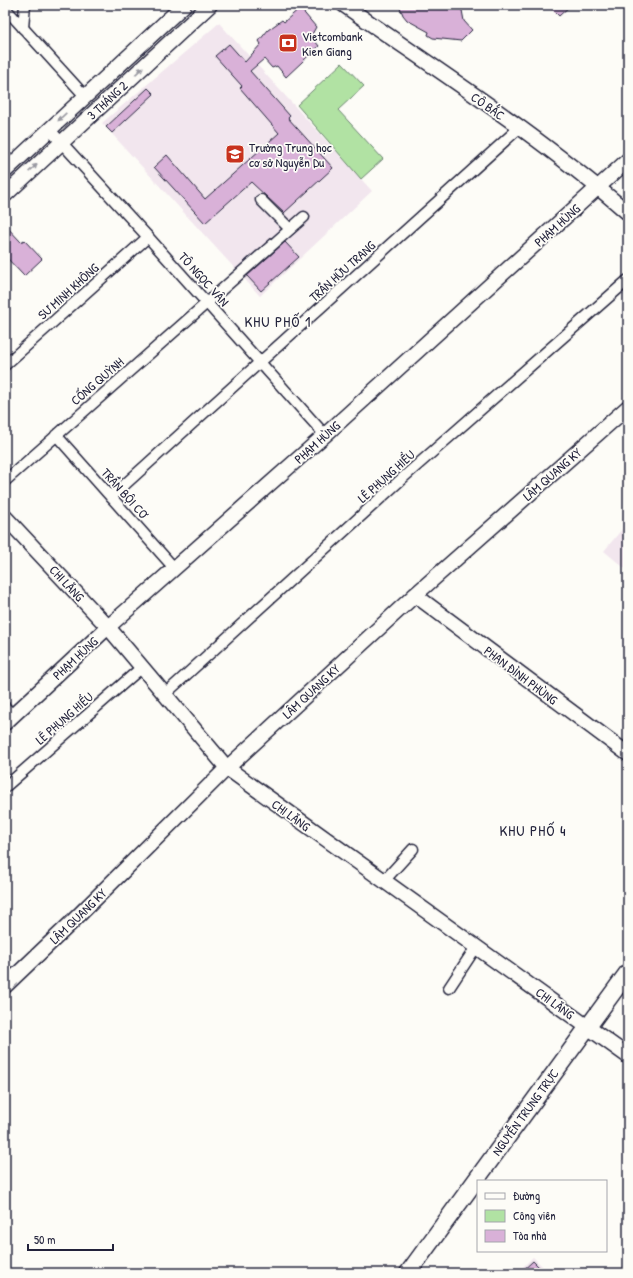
<svg xmlns="http://www.w3.org/2000/svg" width="633" height="1278" font-family="'Patrick Hand',sans-serif">
  <rect width="100%" height="100%" fill="#fdfcf7"/>
  <filter id="ink" filterUnits="userSpaceOnUse"><feTurbulence type="fractalNoise" baseFrequency=".025" numOctaves="2"/><feDisplacementMap in="SourceGraphic" scale="8" xChannelSelector="R" yChannelSelector="G"/><feConvolveMatrix kernelMatrix="1 2 1 2 8 2 1 2 1" color-interpolation-filters="sRGB"/></filter>
  <g filter="url(#ink)">
    <g fill="#f2e6ee">
      <polygon points="219,23 372,191 260,296 102,123"/>
      <polygon points="628,522 628,571 604,551"/>
      <polygon points="533,1257 549,1273 517,1273"/>
    </g>
    <polygon fill="#b1e2a3" stroke="#6a826f" points="342,63 364,86 338,110 383,159 361,179 297,105"/>
    <g fill="#d9b1d8" stroke="#22223b">
      <polygon points="399,5 461,5 464,21 472,30 461,41 433,38 428,35 429,32 407,20 403,15"/>
      <polygon points="548,5 571,5 559,16"/>
      <polygon points="300,8 316,27 311,36 319,46 286,77 277,66 272,68 264,59 250,71 290,116 288,118 333,168 284,213 251,182 205,223 154,167 167,155 205,199 279,133 240,88 242,86 215,56 229,44 245,62 261,44 259,41 268,30 282,20 284,22"/>
      <polygon points="148,88 154,94 112,133 106,127"/>
      <polygon points="5,225 21,242 24,240 42,259 24,276 5,256"/>
      <polygon points="285,242 299,257 261,291 247,276"/>
      <polygon points="533,1261 545,1273 520,1273"/>
    </g>
    <g fill="none" stroke-linecap="round" stroke-linejoin="round">
      <defs>
        <g id="street">
          <polyline points="5,8 84,95"/>
          <polyline points="23,28 25,5"/>
          <polyline points="49,129 148,237 325,435"/>
          <polyline points="261,200 290,229"/>
          <polyline points="5,365 148,237"/>
          <polyline points="56,435 175,569"/>
          <polyline points="5,481 304,217"/>
          <polyline points="111,497 519,128"/>
          <polyline points="164,695 406,475 628,280"/>
          <polyline points="5,707 13,716"/>
          <polyline points="5,787 141,668"/>
          <polyline points="383,882 413,849"/>
          <polyline points="449,988 476,947"/>
        </g>
        <g id="secondary">
          <path d="M344 5C440 72 540 136 628 213"/>
          <polyline points="5,171 184,5"/>
          <polyline points="5,195 210,5"/>
          <polyline points="5,517 108,627 227,768 628,1056"/>
          <polyline points="415,595 628,754"/>
          <polyline points="5,723 108,627 325,435 628,160"/>
          <polyline points="5,986 71,923 227,768 415,595 628,407"/>
        </g>
        <polyline id="primary" points="408,1273 628,972"/>
      </defs>
      <use href="#street" stroke="#22223b" stroke-width="13"/>
      <use href="#secondary" stroke="#22223b" stroke-width="17"/>
      <use href="#primary" stroke="#22223b" stroke-width="19"/>
      <use href="#street" stroke="#fdfcf7" stroke-width="10"/>
      <use href="#secondary" stroke="#fdfcf7" stroke-width="14"/>
      <use href="#primary" stroke="#fdfcf7" stroke-width="16"/>
    </g>
    <defs><path id="oneway-solid" d="M-6-.8H1V-3.2L6.5 0L1 3.2V.8H-6Z"/></defs>
    <g fill="#9a9aa2">
      <use href="#oneway-solid" transform="translate(139 71) rotate(-43)"/>
      <use href="#oneway-solid" transform="translate(62 117) rotate(136)"/>
      <use href="#oneway-solid" transform="translate(33 168) rotate(-43)"/>
    </g>
  </g>
  <defs>
    <symbol id="bank-square" viewBox="-11 -11 22 22"><rect x="-9" y="-9" width="18" height="18" rx="4" fill="#c8321e" stroke="#fdfcf7"/><path d="M-6-4H6V4H-6ZM0-2.3a2.3 2.3 0 1 0 0 4.6a2.3 2.3 0 1 0 0-4.6Z" fill="#fff"/></symbol>
    <symbol id="school-square" viewBox="-11 -11 22 22"><rect x="-9" y="-9" width="18" height="18" rx="4" fill="#c8321e" stroke="#fdfcf7"/><path d="M0-5L7-2L0 1L-7-2ZM-4 1L0 2.5L4 1V4Q0 6-4 4Z" fill="#fff"/></symbol>
  </defs>
  <g fill-rule="evenodd">
    <use href="#bank-square" x="277" y="32" width="22" height="22"/>
    <use href="#school-square" x="224" y="143" width="22" height="22"/>
  </g>
  <g text-anchor="middle" stroke-width="3.5" stroke-linejoin="round" paint-order="stroke">
    <g font-size="13" fill="#22223b" stroke="#fdfcf7" text-anchor="start">
      <text x="302" y="41">Vietcombank<tspan x="302" dy="15">Kien Giang</tspan></text>
      <text x="249" y="152">Trường Trung học<tspan x="249" dy="15">cơ sở Nguyễn Du</tspan></text>
    </g>
    <g font-size="13" fill="#22223b" stroke="#fdfcf7">
      <text transform="translate(107 100) rotate(-43)" y="5">3 THÁNG 2</text>
      <text transform="translate(488 106) rotate(35)" y="5">CÔ BẮC</text>
      <text transform="translate(557 225) rotate(-42)" y="5">PHẠM HÙNG</text>
      <text transform="translate(342 271) rotate(-42)" y="5">TRẦN HỮU TRANG</text>
      <text transform="translate(204 279) rotate(48)" y="5">TÔ NGỌC VÂN</text>
      <text transform="translate(68 291) rotate(-42)" y="5">SƯ MINH KHÔNG</text>
      <text transform="translate(97 381) rotate(-41)" y="5">CỐNG QUỲNH</text>
      <text transform="translate(317 442) rotate(-42)" y="5">PHẠM HÙNG</text>
      <text transform="translate(552 474) rotate(-41)" y="5">LÂM QUANG KY</text>
      <text transform="translate(386 476) rotate(-42)" y="5">LÊ PHỤNG HIỂU</text>
      <text transform="translate(125 493) rotate(48)" y="5">TRẦN BỘI CƠ</text>
      <text transform="translate(67 583) rotate(47)" y="5">CHI LĂNG</text>
      <text transform="translate(75 658) rotate(-43)" y="5">PHẠM HÙNG</text>
      <text transform="translate(521 675) rotate(37)" y="5">PHAN ĐÌNH PHÙNG</text>
      <text transform="translate(311 691) rotate(-43)" y="5">LÂM QUANG KY</text>
      <text transform="translate(64 718) rotate(-41)" y="5">LÊ PHỤNG HIỂU</text>
      <text transform="translate(291 815) rotate(36)" y="5">CHI LĂNG</text>
      <text transform="translate(78 916) rotate(-44)" y="5">LÂM QUANG KY</text>
      <text transform="translate(555 1003) rotate(36)" y="5">CHI LĂNG</text>
      <text transform="translate(525 1112) rotate(-54)" y="5">NGUYỄN TRUNG TRỰC</text>
    </g>
    <g font-size="15" letter-spacing="1" fill="#22223b" stroke="#fdfcf7">
      <text x="278" y="327">KHU PHỐ 1</text>
      <text x="533" y="836">KHU PHỐ 4</text>
    </g>
  </g>
  <rect width="633" height="1278" fill="none" stroke="#fdfcf7" stroke-width="20"/>
  <rect x="10" y="10" width="613" height="1258" fill="none" stroke="#22223b" stroke-width="1.5" filter="url(#ink)"/>
  <rect x="477" y="1180" width="130" height="72" fill="#fdfcf7" stroke="#a5a5ac"/>
  <rect x="485" y="1193" width="20" height="6" fill="#fdfcf7" stroke="#a5a5ac"/>
  <text x="513" y="1200" font-size="12" fill="#22223b">Đường</text>
  <rect x="485" y="1210" width="20" height="12" fill="#b1e2a3" stroke="#a5a5ac"/>
  <text x="513" y="1220" font-size="12" fill="#22223b">Công viên</text>
  <rect x="485" y="1230" width="20" height="12" fill="#d9b1d8" stroke="#a5a5ac"/>
  <text x="513" y="1240" font-size="12" fill="#22223b">Tòa nhà</text>
  <path d="M28 1244v6h85v-6" fill="none" stroke="#22223b" stroke-width="2"/>
  <text x="34" y="1244" font-size="12" fill="#22223b" stroke="#fdfcf7" stroke-width="3" paint-order="stroke">50 m</text>
</svg>
